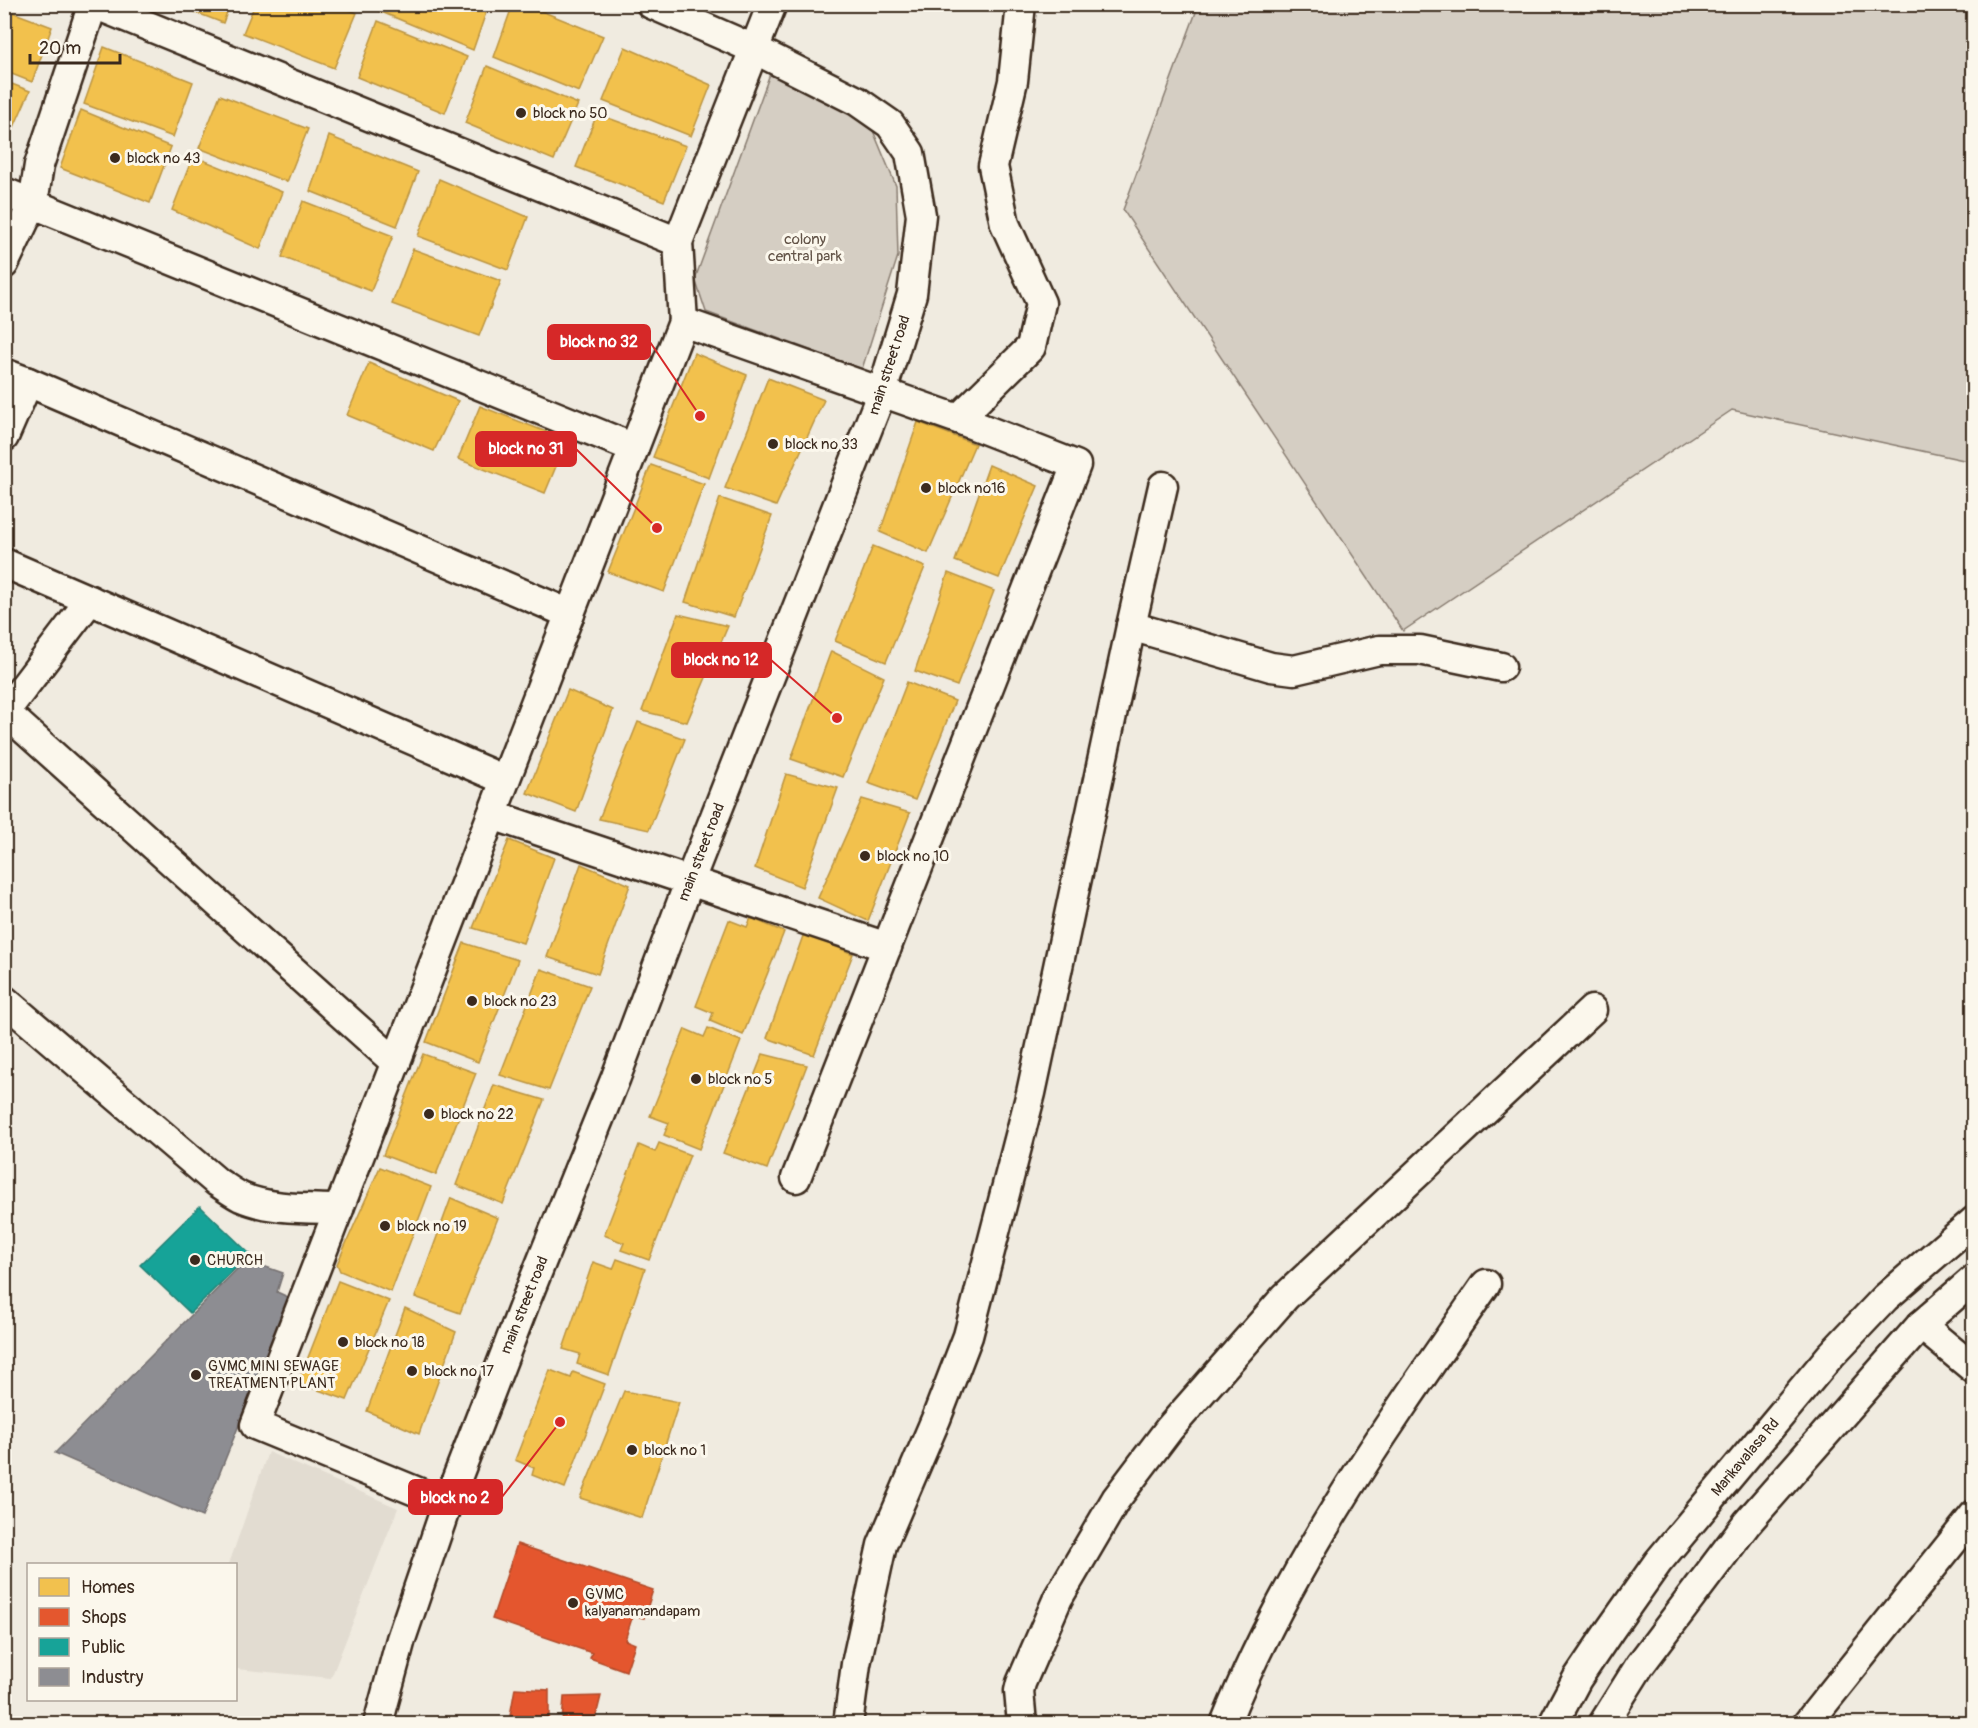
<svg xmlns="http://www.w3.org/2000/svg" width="1978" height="1728" font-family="Pangolin,sans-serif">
  <rect width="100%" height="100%" fill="#f0ebe0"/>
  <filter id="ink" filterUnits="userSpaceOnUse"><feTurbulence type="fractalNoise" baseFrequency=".0167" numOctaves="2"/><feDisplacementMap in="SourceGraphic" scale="12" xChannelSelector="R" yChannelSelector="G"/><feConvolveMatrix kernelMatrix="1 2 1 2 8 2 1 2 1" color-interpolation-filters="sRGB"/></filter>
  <g filter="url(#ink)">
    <polygon fill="#e2dcd1" points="268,1452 398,1508 331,1678 236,1669 236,1564 229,1564"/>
    <g fill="#d5cec3" stroke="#887c70" stroke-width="1.5">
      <polygon points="1199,4 1973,5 1973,462 1732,410 1403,631 1123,210"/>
      <polygon points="771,71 869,121 896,186 898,256 862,369 706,312 695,279"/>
    </g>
    <g fill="#f2c14e" stroke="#bb9440" stroke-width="1.5">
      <polygon points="174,4 230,4 223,23"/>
      <polygon points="255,4 336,4 357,13 334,68 243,33"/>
      <polygon points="382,4 489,4 473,50 379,11"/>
      <polygon points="513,4 524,4 603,36 579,92 494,57"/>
      <polygon points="4,9 52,27 32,82 4,71"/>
      <polygon points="378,21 467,57 445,113 357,77"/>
      <polygon points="104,47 193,82 173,137 84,104"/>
      <polygon points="625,47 711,85 691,136 603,101"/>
      <polygon points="487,66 578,104 554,160 465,123"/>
      <polygon points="4,81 30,91 6,145 4,144"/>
      <polygon points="220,95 308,129 287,182 199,148"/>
      <polygon points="81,110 171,147 150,203 60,168"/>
      <polygon points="597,114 686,146 664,201 576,167"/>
      <polygon points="329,136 418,172 397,226 310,191"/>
      <polygon points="193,156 282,192 260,249 172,210"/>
      <polygon points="439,179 528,217 508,270 418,236"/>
      <polygon points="303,201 393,236 371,291 282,257"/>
      <polygon points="413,249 501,281 479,336 392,304"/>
      <polygon points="694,353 747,375 709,478 653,457"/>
      <polygon points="369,363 458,401 434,451 347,415"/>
      <polygon points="768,378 824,400 776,506 725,488"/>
      <polygon points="480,406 567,440 545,493 458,459"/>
      <polygon points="918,422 975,444 928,553 880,532"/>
      <polygon points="651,465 704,484 664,592 608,572"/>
      <polygon points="989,465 1038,486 999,578 955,561"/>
      <polygon points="720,498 772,516 734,617 685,602"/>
      <polygon points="873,546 925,567 886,662 835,641"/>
      <polygon points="948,573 994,591 957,686 915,671"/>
      <polygon points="678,614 728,626 687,722 642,711"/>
      <polygon points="831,651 884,677 843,777 791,759"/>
      <polygon points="907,682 955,701 915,800 868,783"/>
      <polygon points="568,690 613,710 576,812 527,793"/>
      <polygon points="638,722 685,739 649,830 599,819"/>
      <polygon points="786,774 838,788 802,887 755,868"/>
      <polygon points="862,799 910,813 868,921 818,898"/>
      <polygon points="509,840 554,858 523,943 473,928"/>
      <polygon points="581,864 630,885 598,974 547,957"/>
      <polygon points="751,918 784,932 743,1035 710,1021 713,1013 696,1006 729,920 747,927"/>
      <polygon points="804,933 853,954 814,1055 767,1038"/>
      <polygon points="464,943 518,960 478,1062 426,1042"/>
      <polygon points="541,969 590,986 549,1090 500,1075"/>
      <polygon points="708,1028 741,1041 699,1149 664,1135 669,1123 650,1116 685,1029 704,1037"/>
      <polygon points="423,1054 476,1073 436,1175 383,1155"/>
      <polygon points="763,1054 807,1065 767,1169 723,1153"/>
      <polygon points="494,1085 544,1100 503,1204 456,1185"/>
      <polygon points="659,1143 690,1155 649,1260 621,1250 624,1243 604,1235 639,1145 655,1152"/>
      <polygon points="380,1167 431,1187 391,1292 340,1271 337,1264"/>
      <polygon points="451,1198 498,1218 460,1313 415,1297"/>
      <polygon points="617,1259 645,1269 609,1375 577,1364 580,1354 563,1349 593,1262 613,1269"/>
      <polygon points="338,1281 389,1301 347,1400 298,1383"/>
      <polygon points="405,1308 456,1332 419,1434 367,1411"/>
      <polygon points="550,1370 571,1378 573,1372 605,1384 565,1488 532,1475 534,1468 515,1460"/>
      <polygon points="624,1391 679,1402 642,1518 580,1498"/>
    </g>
    <g fill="#e4572e" stroke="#b14a29" stroke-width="1.5">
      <polygon points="517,1544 653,1590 644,1618 633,1615 625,1640 635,1644 626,1671 590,1658 592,1653 492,1619"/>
      <polygon points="515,1688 549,1690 549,1721 510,1716"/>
      <polygon points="601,1696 594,1724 562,1722 564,1697"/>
    </g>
    <polygon fill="#17a398" stroke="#227f73" stroke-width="1.5" points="200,1206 250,1254 190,1313 140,1265"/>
    <polygon fill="#8d8d92" stroke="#746f6f" stroke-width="1.5" points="246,1260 283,1273 277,1292 290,1298 202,1517 55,1453"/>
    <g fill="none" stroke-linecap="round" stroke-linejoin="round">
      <defs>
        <g id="minor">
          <polyline points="94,4 678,242"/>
          <polyline points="4,192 634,448"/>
          <polyline points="4,264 33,203 39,165 93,4"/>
          <polyline points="683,322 678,242 772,4"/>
          <polyline points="4,373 28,382 4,437"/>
          <polyline points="28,382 570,614"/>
          <polyline points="958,419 1031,347 1041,303 1005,224 993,166 1013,81 1021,4"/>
          <polyline points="4,563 505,780"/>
          <polyline points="1131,626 1271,667 1294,670 1379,650 1420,650 1501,667"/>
          <polyline points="5,712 396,1063"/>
          <polyline points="4,713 90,600"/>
          <polyline points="492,815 887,947"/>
          <path d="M4 1000 217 1182C225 1187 233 1193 241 1197 271 1210 307 1208 339 1209"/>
          <polyline points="1921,1325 1974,1369"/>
          <polyline points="447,1504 255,1425 683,322 958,419 1076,465 796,1178"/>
          <polyline points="378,1724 401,1639 447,1504 526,1300 616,1077 690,880 882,392 912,294 921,215 910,153 890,124 857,101 754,49 651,4"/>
          <polyline points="848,1724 856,1664 882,1545 936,1419 968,1336 1031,1093 1131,626 1163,486"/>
          <polyline points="1022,1724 1019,1691 1021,1683 1058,1598 1116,1499 1169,1429 1285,1297 1592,1010"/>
          <path d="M1225 1724C1289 1564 1389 1424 1486 1284"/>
          <polyline points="1553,1724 1577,1679 1610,1630 1658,1562 1830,1356 1885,1298 1974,1221"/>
          <polyline points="1603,1724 1640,1665 1747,1523 1921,1325 1974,1279"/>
          <polyline points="1807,1724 1974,1515"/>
        </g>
      </defs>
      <use href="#minor" stroke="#3b2a1e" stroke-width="33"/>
      <use href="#minor" stroke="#fbf7ec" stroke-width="28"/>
    </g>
  </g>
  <g fill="#3b2a1e" stroke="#fbf7ec" stroke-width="2">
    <circle cx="521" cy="113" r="6"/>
    <circle cx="115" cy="158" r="6"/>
    <circle cx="773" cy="444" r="6"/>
    <circle cx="926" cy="488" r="6"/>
    <circle cx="865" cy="856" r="6"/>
    <circle cx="472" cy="1001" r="6"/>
    <circle cx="696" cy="1079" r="6"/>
    <circle cx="429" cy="1114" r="6"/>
    <circle cx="385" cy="1226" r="6"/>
    <circle cx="195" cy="1260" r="6"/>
    <circle cx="343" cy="1342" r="6"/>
    <circle cx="412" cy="1371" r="6"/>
    <circle cx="196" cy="1375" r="6"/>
    <circle cx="632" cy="1450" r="6"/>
    <circle cx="573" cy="1603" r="6"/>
  </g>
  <g text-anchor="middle" stroke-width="6" stroke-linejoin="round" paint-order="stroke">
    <g font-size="15" fill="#3b2a1e" stroke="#fbf7ec" text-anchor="start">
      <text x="533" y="118">block no 50</text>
      <text x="127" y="163">block no 43</text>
      <text x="785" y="449">block no 33</text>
      <text x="938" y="493">block no16</text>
      <text x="877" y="861">block no 10</text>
      <text x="484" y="1006">block no 23</text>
      <text x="708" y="1084">block no 5</text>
      <text x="441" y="1119">block no 22</text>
      <text x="397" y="1231">block no 19</text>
      <text x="207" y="1265">CHURCH</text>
      <text x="355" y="1347">block no 18</text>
      <text x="208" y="1371">GVMC MINI SEWAGE<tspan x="208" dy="17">TREATMENT PLANT</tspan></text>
      <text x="424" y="1376">block no 17</text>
      <text x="644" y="1455">block no 1</text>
      <text x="585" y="1599">GVMC<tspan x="585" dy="17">kalyanamandapam</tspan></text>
    </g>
    <g font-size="15" fill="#625347" stroke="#fbf7ec">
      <text x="805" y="244">colony<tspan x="805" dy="17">central park</tspan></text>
    </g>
    <g font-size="15" fill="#3b2a1e" stroke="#fbf7ec">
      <text transform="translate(889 365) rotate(-72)" y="5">main street road</text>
      <text transform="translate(701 852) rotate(-69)" y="5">main street road</text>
      <text transform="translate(524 1305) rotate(-68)" y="5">main street road</text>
      <text transform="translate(1745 1457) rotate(-50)" y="5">Marikavalasa Rd</text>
    </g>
  </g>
  <path fill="none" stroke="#d62828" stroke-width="2" d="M700 416L650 342M657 528L576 449M837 718L771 660M560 1422L502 1497"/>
  <g fill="#d62828" stroke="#fbf7ec" stroke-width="2">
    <circle cx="700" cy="416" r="6"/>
    <circle cx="657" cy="528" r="6"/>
    <circle cx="837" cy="718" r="6"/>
    <circle cx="560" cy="1422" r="6"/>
  </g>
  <g fill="#d62828" stroke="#d62828" stroke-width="2">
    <rect x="548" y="325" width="102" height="34" rx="6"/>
    <rect x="476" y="432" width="100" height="34" rx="6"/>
    <rect x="672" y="643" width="99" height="34" rx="6"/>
    <rect x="409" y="1480" width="93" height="34" rx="6"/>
  </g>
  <g font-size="16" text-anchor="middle" font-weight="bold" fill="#fff">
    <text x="599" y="347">block no 32</text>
    <text x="526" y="454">block no 31</text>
    <text x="721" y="665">block no 12</text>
    <text x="455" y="1503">block no 2</text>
  </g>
  <rect width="1978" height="1728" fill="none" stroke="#fbf7ec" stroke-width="24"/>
  <rect x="12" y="12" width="1954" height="1704" fill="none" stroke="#3b2a1e" stroke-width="2" filter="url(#ink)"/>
  <rect x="27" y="1563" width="210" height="138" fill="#fbf7ec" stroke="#aea59a" stroke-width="1.5"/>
  <rect x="39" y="1578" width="30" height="18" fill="#f2c14e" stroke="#aea59a" stroke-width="1.5"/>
  <text x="81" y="1593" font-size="18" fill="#3b2a1e">Homes</text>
  <rect x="39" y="1608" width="30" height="18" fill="#e4572e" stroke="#aea59a" stroke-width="1.5"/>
  <text x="81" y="1623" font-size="18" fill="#3b2a1e">Shops</text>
  <rect x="39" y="1638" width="30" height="18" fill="#17a398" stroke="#aea59a" stroke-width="1.5"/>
  <text x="81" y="1653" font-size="18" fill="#3b2a1e">Public</text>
  <rect x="39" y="1668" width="30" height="18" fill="#8d8d92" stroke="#aea59a" stroke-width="1.5"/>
  <text x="81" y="1683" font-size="18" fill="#3b2a1e">Industry</text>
  <path d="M30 54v9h90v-9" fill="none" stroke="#3b2a1e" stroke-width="3"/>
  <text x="39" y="54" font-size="18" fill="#3b2a1e" stroke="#fbf7ec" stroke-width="4.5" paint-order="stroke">20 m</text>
</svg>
